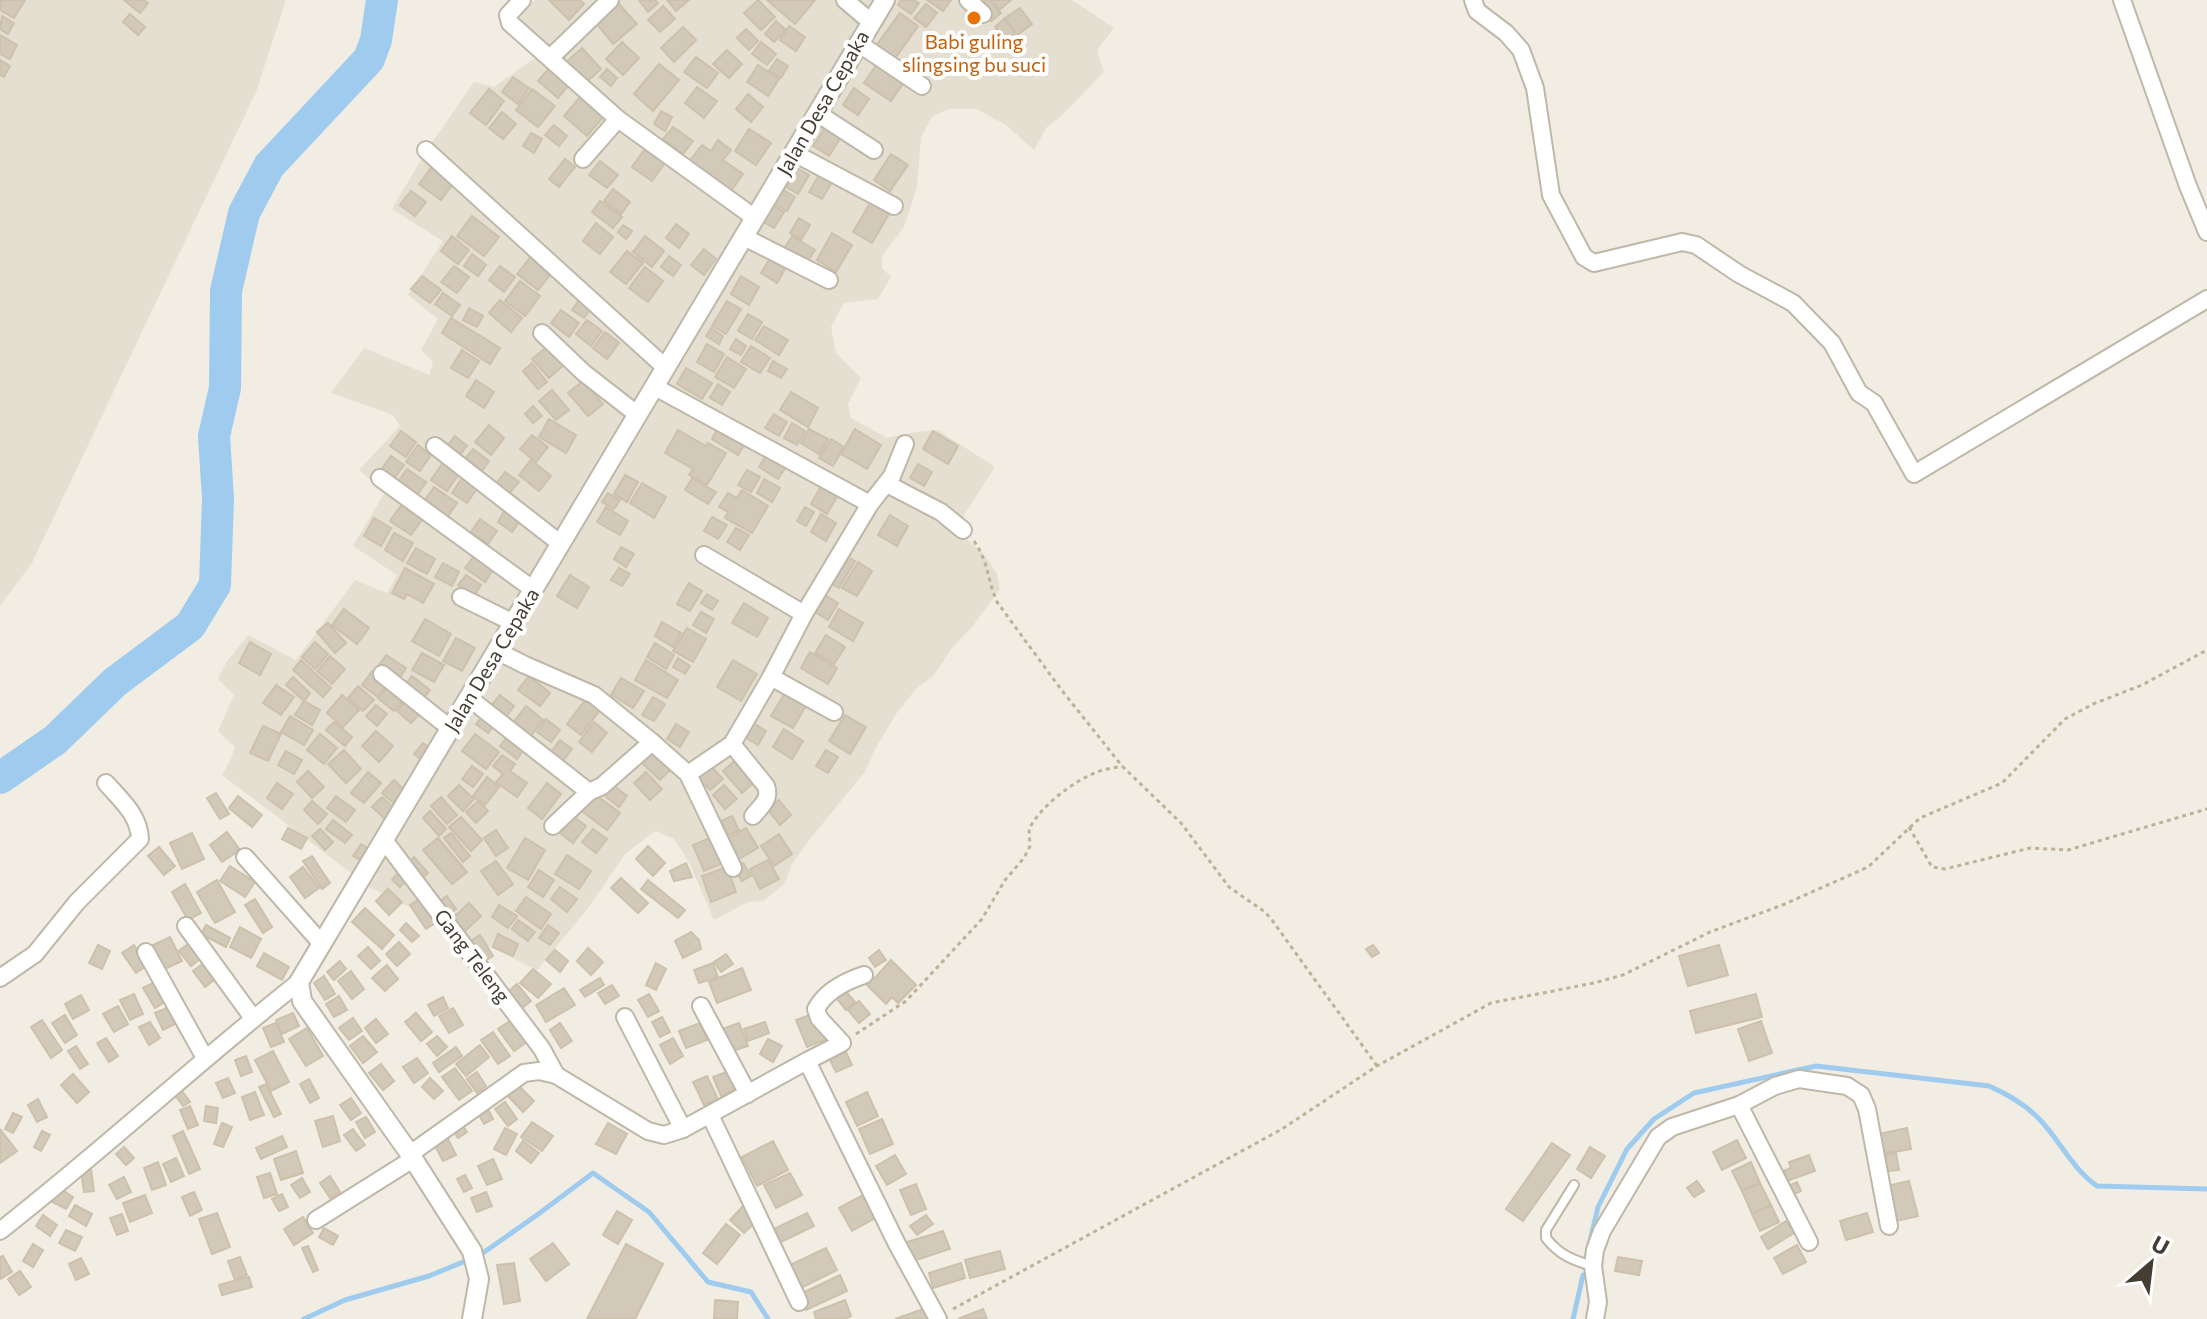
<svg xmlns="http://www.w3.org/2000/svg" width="2207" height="1319" font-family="Commissioner,sans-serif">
  <rect width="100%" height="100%" fill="#f1ede3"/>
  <g fill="#e5dfd1">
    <polygon points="0,0 286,0 256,92 32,563 0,606"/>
    <polygon points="535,0 1072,0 1114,28 1097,50 1104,72 1061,116 1046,128 1034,150 1006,125 976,109 948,109 932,117 921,137 917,187 904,227 882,256 882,268 891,277 878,299 844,303 831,327 836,353 861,378 848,404 851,418 887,438 916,432 938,430 995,467 955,529 983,553 997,574 1000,589 972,627 952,648 933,676 916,689 896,714 877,746 864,773 810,839 792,864 785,883 764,901 748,902 714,920 689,862 674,839 655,831 625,854 589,907 537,970 371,888 222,775 230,761 235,747 218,731 234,695 218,679 226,663 248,635 296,660 355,580 387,593 397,575 353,546 385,492 359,470 400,426 393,415 331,393 364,348 429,375 433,362 421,350 438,319 408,295 443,241 392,209 428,148 474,82 494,87 539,55 513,22"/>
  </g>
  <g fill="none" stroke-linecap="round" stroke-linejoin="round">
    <g stroke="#9fccee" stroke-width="5">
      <path d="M1586 1258 1598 1207 1627 1149 1654 1119 1694 1093 1816 1066 1989 1086C2009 1095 2027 1105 2042 1122 2061 1143 2073 1169 2097 1186L2207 1189"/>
      <polyline points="304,1319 345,1300 429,1276 480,1255 537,1215 593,1173 649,1212 708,1282 751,1292 768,1319"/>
      <polyline points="1573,1319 1583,1275"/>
    </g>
    <polyline stroke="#9fccee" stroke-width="32" points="0,778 55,740 115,682 190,626 215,585 218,499 214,436 225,388 226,291 244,213 269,166 369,59 376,40 382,0"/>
  </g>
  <g fill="#d3c9b9" stroke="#cdc1ac" stroke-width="2">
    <polygon points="1,0 25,0 14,18 0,10"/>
    <polygon points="124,0 144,0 148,3 140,13"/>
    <polygon points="549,0 580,0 584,4 569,20"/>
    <polygon points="639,0 655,0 658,3 648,12"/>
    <polygon points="667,0 689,0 676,11"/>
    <polygon points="758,0 775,17 761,30 744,13"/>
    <polygon points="767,0 815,0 795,24"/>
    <polygon points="901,0 914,0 919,3 911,14 898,5"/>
    <polygon points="927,0 951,0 943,11"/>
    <polygon points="986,0 990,0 1001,13 991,21 978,6"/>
    <polygon points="991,0 1011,0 999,10"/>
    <polygon points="618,3 637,24 613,44 595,22"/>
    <polygon points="926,4 937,13 926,27 914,18"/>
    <polygon points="663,6 675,19 660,32 648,20"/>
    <polygon points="1020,8 1032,24 1017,35 1005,18"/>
    <polygon points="900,13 918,26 892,63 873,50"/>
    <polygon points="130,14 145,27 138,35 123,22"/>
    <polygon points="2,16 14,23 8,34 0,29"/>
    <polygon points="1004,19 1017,35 1008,43 995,27"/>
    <polygon points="776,21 786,30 774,42 765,34"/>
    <polygon points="789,26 805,37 796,51 780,40"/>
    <polygon points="683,27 696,40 674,62 661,48"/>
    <polygon points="746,29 758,41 749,50 737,38"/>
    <polygon points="0,35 17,45 10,59 0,54"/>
    <polygon points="622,42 639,58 623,75 606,59"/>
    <polygon points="761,42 776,54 767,65 752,54"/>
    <polygon points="582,48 601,69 584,84 565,63"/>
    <polygon points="727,50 742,64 729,78 713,64"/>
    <polygon points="696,57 718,73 707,88 684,72"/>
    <polygon points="777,59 788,66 781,78 769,71"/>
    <polygon points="0,60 10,66 4,77 0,75"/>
    <polygon points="659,64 679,80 653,111 634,94"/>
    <polygon points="877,64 904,82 891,101 864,83"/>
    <polygon points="758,65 779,79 768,96 747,82"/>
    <polygon points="551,66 570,83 558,98 538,81"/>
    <polygon points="607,69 617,78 611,86 600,77"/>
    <polygon points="513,77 529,88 518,104 502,92"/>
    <polygon points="697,87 717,101 704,118 685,103"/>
    <polygon points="854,88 869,99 858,115 843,105"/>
    <polygon points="489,89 504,101 486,125 470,113"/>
    <polygon points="532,89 555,106 538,127 516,110"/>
    <polygon points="748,94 763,107 751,122 736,109"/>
    <polygon points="581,96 604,116 587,136 564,116"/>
    <polygon points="661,111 672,117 665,131 654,124"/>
    <polygon points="502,112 516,124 503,139 489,128"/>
    <polygon points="827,124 843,134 829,156 813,146"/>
    <polygon points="554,125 567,136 559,146 545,135"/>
    <polygon points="673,127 693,141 683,154 663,139"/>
    <polygon points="749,129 771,143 756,165 735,151"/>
    <polygon points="531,133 542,139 534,153 523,146"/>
    <polygon points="718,140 731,150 723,160 743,174 728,195 686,166 702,145 711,151"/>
    <polygon points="647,146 667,160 652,181 632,167"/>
    <polygon points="891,154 908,165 890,191 874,180"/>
    <polygon points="565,159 575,167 559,187 549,179"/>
    <polygon points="600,161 618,175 607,188 589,175"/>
    <polygon points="434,164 455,181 441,200 419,184"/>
    <polygon points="797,168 809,175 798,194 786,187"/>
    <polygon points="822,170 835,177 822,199 809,192"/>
    <polygon points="613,189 630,202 621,214 604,201"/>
    <polygon points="782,189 795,197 787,211 774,203"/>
    <polygon points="411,191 426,202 415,216 400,205"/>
    <polygon points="600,201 622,217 613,228 592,212"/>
    <polygon points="870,203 889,214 872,243 853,232"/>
    <polygon points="773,205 784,212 774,228 763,222"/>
    <polygon points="472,216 499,237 484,256 457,236"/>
    <polygon points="799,218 810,225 801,240 790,233"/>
    <polygon points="596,223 613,237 600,254 583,241"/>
    <polygon points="676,224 689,234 679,248 666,238"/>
    <polygon points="623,225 632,231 626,239 618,232"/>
    <polygon points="832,233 852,245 836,272 817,260"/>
    <polygon points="452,236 469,250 458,264 441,251"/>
    <polygon points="645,236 664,251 652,267 633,252"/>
    <polygon points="792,236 815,250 807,262 784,249"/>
    <polygon points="704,249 716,259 704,275 691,265"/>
    <polygon points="627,251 643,263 626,284 610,272"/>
    <polygon points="472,254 486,265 478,276 464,266"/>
    <polygon points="533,254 554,270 538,290 517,274"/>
    <polygon points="669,256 681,265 673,276 661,267"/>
    <polygon points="771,257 786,267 777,283 761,273"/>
    <polygon points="454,266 469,277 457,293 441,282"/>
    <polygon points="500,266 515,277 504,292 489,280"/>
    <polygon points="645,267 663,281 648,302 629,288"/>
    <polygon points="422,276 441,290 430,303 411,289"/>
    <polygon points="741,276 759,287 749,305 731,294"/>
    <polygon points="520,281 540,296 525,316 505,301"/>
    <polygon points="443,293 460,305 452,316 435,304"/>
    <polygon points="583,295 595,304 584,318 572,310"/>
    <polygon points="500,300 522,318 511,332 489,313"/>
    <polygon points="727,301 741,309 726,334 712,326"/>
    <polygon points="469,308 483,316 477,327 463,320"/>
    <polygon points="561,310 579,323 569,337 551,323"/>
    <polygon points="748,314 762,322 752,339 738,331"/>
    <polygon points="451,318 500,348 490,364 442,333"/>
    <polygon points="587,320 602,331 591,346 576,334"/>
    <polygon points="764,326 788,340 779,355 755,340"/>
    <polygon points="711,328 723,336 719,344 706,336"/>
    <polygon points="605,332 619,343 607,359 593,348"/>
    <polygon points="736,339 746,346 741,355 730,349"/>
    <polygon points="707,344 724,354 714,372 697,362"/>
    <polygon points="549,345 565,364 549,378 532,359"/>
    <polygon points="751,346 770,358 760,373 741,362"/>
    <polygon points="462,350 479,361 468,378 451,368"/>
    <polygon points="727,357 746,369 734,388 715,377"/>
    <polygon points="773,361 787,369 781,378 768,371"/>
    <polygon points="532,363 547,382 538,389 523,371"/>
    <polygon points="686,368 712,383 702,399 677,384"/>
    <polygon points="476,380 494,392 484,408 466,396"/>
    <polygon points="583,381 603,404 588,416 568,393"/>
    <polygon points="718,384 730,392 722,405 710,398"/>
    <polygon points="552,390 569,410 556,420 539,401"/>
    <polygon points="791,392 818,408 808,427 780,410"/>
    <polygon points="533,406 542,416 533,423 525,414"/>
    <polygon points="774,414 787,422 779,436 765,428"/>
    <polygon points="549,419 576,435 566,453 539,437"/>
    <polygon points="792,423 805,431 797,445 784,438"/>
    <polygon points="489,425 504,438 491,455 475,442"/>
    <polygon points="719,426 746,442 738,455 712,439"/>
    <polygon points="809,429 828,439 819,454 801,443"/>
    <polygon points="855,429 881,445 867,469 841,454"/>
    <polygon points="678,430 706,446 708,443 726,453 707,485 689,475 693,469 665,453"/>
    <polygon points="401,431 416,442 406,457 390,446"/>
    <polygon points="933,431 958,446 948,464 923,449"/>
    <polygon points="532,435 548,447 536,462 520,449"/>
    <polygon points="455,436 467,446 458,457 447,446"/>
    <polygon points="831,439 844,447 833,466 819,458"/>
    <polygon points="418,445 431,455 420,471 406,462"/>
    <polygon points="473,449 489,461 481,472 464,460"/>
    <polygon points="768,452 788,464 778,479 759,467"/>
    <polygon points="391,456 404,465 393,480 380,471"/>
    <polygon points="445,460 461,471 447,491 431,480"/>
    <polygon points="531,460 551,476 539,491 519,475"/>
    <polygon points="918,464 932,472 924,486 910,478"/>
    <polygon points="407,469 426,482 417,495 398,482"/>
    <polygon points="747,470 760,477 751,492 738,485"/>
    <polygon points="466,472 481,483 467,503 452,493"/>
    <polygon points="505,472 519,482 508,495 495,485"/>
    <polygon points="625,475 638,482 627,502 614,494"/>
    <polygon points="692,478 716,492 708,504 685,490"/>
    <polygon points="764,479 780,488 772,502 757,493"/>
    <polygon points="642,483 666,497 654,518 630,503"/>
    <polygon points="823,483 839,493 827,514 811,504"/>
    <polygon points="434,487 457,503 446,519 423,503"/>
    <polygon points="742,490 768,506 752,533 725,518 728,512 719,507 728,493 737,498"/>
    <polygon points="608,493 620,500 614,509 602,502"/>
    <polygon points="405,500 426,514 411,535 390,521"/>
    <polygon points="606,507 628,521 620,535 597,522"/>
    <polygon points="805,507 814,512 806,526 797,521"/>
    <polygon points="506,508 521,519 512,532 498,522"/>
    <polygon points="821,514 836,523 826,541 811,532"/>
    <polygon points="890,515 908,526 897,546 878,535"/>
    <polygon points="712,517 727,525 718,539 704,531"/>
    <polygon points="374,518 391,528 381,546 364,536"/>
    <polygon points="480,519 497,531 488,544 471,532"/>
    <polygon points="736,528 749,535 740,550 727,542"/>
    <polygon points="394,533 413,543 403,561 385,550"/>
    <polygon points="621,547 634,554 626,567 614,559"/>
    <polygon points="416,548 435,559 427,574 407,563"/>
    <polygon points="477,552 496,565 485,582 465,568"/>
    <polygon points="843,554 855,561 839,588 827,581"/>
    <polygon points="858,562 872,571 857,596 842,588"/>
    <polygon points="443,563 459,572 452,586 435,577"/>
    <polygon points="405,568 434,584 423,603 407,594 404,599 392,593"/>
    <polygon points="619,568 630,574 622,586 611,580"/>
    <polygon points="466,575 481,585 474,596 458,585"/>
    <polygon points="570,575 589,587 577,608 557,596"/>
    <polygon points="689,583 702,591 690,611 677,604"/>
    <polygon points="822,593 838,603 828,620 812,610"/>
    <polygon points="707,594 718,601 712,610 701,603"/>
    <polygon points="744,603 768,618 757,637 732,623"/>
    <polygon points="344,609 369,628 357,644 332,625"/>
    <polygon points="839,609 863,623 853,641 829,627"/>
    <polygon points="701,612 714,619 706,633 693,625"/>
    <polygon points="425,619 451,634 439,656 412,641"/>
    <polygon points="662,622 681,633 673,647 655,636"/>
    <polygon points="328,623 346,643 335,653 317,632"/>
    <polygon points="687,628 706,639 693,662 673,651"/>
    <polygon points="826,635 845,647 834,664 815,653"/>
    <polygon points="456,638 475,648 462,671 443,661"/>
    <polygon points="250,642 271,654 260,675 239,663"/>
    <polygon points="315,642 328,654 315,669 302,657"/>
    <polygon points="655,643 674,655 666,669 647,657"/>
    <polygon points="810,652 837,668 828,684 801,668"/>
    <polygon points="422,653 444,665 434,682 412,670"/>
    <polygon points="386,655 406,668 398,681 377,668"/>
    <polygon points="330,656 345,669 332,684 317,671"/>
    <polygon points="678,658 690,666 685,674 673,667"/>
    <polygon points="301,660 331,688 323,697 293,670"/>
    <polygon points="646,660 678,680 667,698 635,680"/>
    <polygon points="733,660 757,674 741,701 717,687"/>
    <polygon points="372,671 389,682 378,697 362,685"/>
    <polygon points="412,676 430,690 420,703 402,689"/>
    <polygon points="529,676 550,693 540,706 518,690"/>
    <polygon points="293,677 310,693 304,701 286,685"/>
    <polygon points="621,678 644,691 633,708 611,695"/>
    <polygon points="276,685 294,697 281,715 263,703"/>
    <polygon points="389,685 405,698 394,711 378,698"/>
    <polygon points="358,686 374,700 363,711 348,698"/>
    <polygon points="786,691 807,704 793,728 771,716"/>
    <polygon points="342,695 359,710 343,727 327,713"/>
    <polygon points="500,695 514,706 505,718 490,707"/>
    <polygon points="653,697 665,704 654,721 642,715"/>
    <polygon points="408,698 423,710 411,723 397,711"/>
    <polygon points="586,699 600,710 581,735 567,724"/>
    <polygon points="304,701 320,710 312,725 295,715"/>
    <polygon points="376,705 387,714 377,726 366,716"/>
    <polygon points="526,706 543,720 530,737 513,723"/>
    <polygon points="485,713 496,722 488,733 476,724"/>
    <polygon points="845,715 866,727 850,754 829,741"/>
    <polygon points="290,716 313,730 304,745 281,732"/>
    <polygon points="546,719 560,730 551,742 537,732"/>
    <polygon points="750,721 766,731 758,745 741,735"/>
    <polygon points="334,722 352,737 345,746 326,730"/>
    <polygon points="594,722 607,733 592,752 579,742"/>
    <polygon points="676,724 689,732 680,747 667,739"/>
    <polygon points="263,726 281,734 268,761 250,753"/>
    <polygon points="784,729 803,741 792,759 773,747"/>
    <polygon points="376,731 393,746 379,762 362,746"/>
    <polygon points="510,733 527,746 517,759 500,746"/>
    <polygon points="320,734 337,748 324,764 307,750"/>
    <polygon points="475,734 499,752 486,769 462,751"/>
    <polygon points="560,740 572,749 563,761 551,752"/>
    <polygon points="423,743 435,753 426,764 414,754"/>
    <polygon points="656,748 674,766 660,780 642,763"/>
    <polygon points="344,750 361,769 346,783 328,764"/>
    <polygon points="826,750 838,757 828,773 816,766"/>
    <polygon points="286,751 302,760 294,774 278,765"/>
    <polygon points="502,755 515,764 510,771 527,783 517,797 496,782 503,774 493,766"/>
    <polygon points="739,757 758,779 742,793 723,771"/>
    <polygon points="708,763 723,779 710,790 696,775"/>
    <polygon points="472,766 483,774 473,787 462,779"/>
    <polygon points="308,771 324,787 312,798 297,782"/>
    <polygon points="368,772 381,783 364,803 351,793"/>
    <polygon points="646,772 662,789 650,800 634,783"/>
    <polygon points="487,777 499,787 485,805 473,796"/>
    <polygon points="394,780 406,791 393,803 382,793"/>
    <polygon points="608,781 627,796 619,807 600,792"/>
    <polygon points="277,783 293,794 282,809 267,798"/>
    <polygon points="547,783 561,794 542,819 528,808"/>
    <polygon points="459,785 474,799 463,811 448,796"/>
    <polygon points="724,785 737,799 725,809 713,795"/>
    <polygon points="592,792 620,813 607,830 579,809"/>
    <polygon points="216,793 229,814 220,819 207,798"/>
    <polygon points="238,796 262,815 252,827 229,808"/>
    <polygon points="336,796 355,810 346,822 327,808"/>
    <polygon points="382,797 395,809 386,820 372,807"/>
    <polygon points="441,797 457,815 447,824 431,806"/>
    <polygon points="779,800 791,815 780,825 767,809"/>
    <polygon points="312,801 327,814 318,824 304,810"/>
    <polygon points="478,801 488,811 476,823 466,812"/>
    <polygon points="430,811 446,829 439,836 423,818"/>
    <polygon points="573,816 586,826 573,843 560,833"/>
    <polygon points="732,816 739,830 729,835 721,821"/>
    <polygon points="461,817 482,840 471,851 449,827"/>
    <polygon points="333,820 352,835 345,843 326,829"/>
    <polygon points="288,828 307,838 301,849 282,839"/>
    <polygon points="746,828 758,848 739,859 727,839"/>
    <polygon points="320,829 333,842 325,850 312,836"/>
    <polygon points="593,829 607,839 596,853 582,842"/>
    <polygon points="496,830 508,848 496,856 484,838"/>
    <polygon points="227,832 240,850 222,862 210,845"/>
    <polygon points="192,833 204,859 182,869 170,843"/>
    <polygon points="451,833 470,856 463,862 444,838"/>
    <polygon points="779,834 792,854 774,866 761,846"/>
    <polygon points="715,836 725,862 704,871 693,845"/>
    <polygon points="438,838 467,872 452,884 423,850"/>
    <polygon points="525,838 545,850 528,880 507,868"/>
    <polygon points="361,844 372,851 365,863 353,856"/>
    <polygon points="648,846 665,863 653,876 636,859"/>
    <polygon points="159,847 175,866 164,875 148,856"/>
    <polygon points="567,855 591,871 579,889 555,874"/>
    <polygon points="312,856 330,883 322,889 303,861"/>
    <polygon points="414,857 428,873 418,882 405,866"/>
    <polygon points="768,860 779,879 760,889 750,869"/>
    <polygon points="496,861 513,884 498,895 481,871"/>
    <polygon points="686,863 692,877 674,881 670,871"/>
    <polygon points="743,863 751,876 742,881 734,869"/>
    <polygon points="230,866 255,882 245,897 220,881"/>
    <polygon points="303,867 319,888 305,898 290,877"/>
    <polygon points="727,867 736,892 711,902 702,876"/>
    <polygon points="400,870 409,877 400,887 392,880"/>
    <polygon points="539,870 554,880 543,897 528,887"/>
    <polygon points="621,878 648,903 638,913 611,888"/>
    <polygon points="217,880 235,912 215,923 197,892"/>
    <polygon points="648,880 685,910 678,918 641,889"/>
    <polygon points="185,884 201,913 188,920 172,892"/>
    <polygon points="560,887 577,899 567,912 551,899"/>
    <polygon points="388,889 402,902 389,915 376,901"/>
    <polygon points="447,896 456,909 445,917 436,904"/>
    <polygon points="526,897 551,914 541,929 516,911"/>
    <polygon points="421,898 437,922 426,929 410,905"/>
    <polygon points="255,899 272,927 263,933 245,905"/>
    <polygon points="469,903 481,916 464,932 452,919"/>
    <polygon points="499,905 517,916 508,928 492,917"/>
    <polygon points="365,908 394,935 382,949 352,922"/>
    <polygon points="518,920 535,932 528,941 512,929"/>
    <polygon points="406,923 419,936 412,942 400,930"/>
    <polygon points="206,925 230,938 226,947 201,934"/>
    <polygon points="548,925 559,933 550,945 539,938"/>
    <polygon points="240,927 261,939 251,958 230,947"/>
    <polygon points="691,932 699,940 701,949 683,958 675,941"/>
    <polygon points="498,934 518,944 513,956 493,947"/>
    <polygon points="480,935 493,956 480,964 467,943"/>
    <polygon points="170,937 182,961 163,970 151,946"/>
    <polygon points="192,941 204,956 191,966 179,951"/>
    <polygon points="399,942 410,954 397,966 386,954"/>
    <polygon points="98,945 110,951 102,969 89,963"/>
    <polygon points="134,945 148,965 136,973 122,953"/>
    <polygon points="1373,945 1379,953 1372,957 1366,949"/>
    <polygon points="1719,945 1728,975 1688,986 1679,956"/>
    <polygon points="368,947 380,961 371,969 358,956"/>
    <polygon points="588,948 603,962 591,975 577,961"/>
    <polygon points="555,950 568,961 560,972 546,960"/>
    <polygon points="879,950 886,960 875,967 869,958"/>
    <polygon points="264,953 289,967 282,980 257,966"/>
    <polygon points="726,954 733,964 721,972 714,962"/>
    <polygon points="891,960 916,985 898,1003 892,997 886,1004 861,979 868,972 874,979"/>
    <polygon points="207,961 218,977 205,987 193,971"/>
    <polygon points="340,961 346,969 334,980 327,972"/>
    <polygon points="656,963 666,969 656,990 646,985"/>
    <polygon points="713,963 718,977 699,983 694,970"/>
    <polygon points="387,965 398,979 385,991 372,978"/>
    <polygon points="742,968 751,990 717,1003 709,982"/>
    <polygon points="533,969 551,984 538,998 520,983"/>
    <polygon points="351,971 364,989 352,999 338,981"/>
    <polygon points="324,976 335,994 325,1000 314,983"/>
    <polygon points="600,978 604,985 585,997 580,990"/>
    <polygon points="157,981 168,1000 155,1008 143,988"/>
    <polygon points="517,984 531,1001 517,1012 504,995"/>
    <polygon points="612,985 619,996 605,1004 598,993"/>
    <polygon points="841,986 855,1002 846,1010 832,993"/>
    <polygon points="564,988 575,1005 546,1022 536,1005"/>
    <polygon points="134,994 143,1014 130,1020 120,1000"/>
    <polygon points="649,994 659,1011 648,1017 638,1000"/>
    <polygon points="1756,994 1762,1017 1696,1033 1690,1011"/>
    <polygon points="81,995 89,1010 73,1019 65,1004"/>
    <polygon points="339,996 347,1010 334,1017 326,1004"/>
    <polygon points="443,997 448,1008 434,1016 428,1005"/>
    <polygon points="859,1001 870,1014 859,1023 848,1010"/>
    <polygon points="118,1006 128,1024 114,1032 103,1014"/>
    <polygon points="169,1007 177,1023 163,1030 155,1013"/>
    <polygon points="453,1008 463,1025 449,1033 439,1016"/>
    <polygon points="293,1013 299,1026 282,1034 276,1020"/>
    <polygon points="416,1013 432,1032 421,1041 405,1022"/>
    <polygon points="65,1015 77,1035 65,1043 52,1023"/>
    <polygon points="810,1015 815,1027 822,1024 834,1036 807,1047 796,1020"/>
    <polygon points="516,1017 531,1039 514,1051 498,1029"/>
    <polygon points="662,1017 670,1032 660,1037 652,1022"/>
    <polygon points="353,1018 362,1031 349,1040 339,1028"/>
    <polygon points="376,1019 388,1034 376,1043 365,1028"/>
    <polygon points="42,1020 62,1050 51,1058 31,1027"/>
    <polygon points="1761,1021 1772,1053 1749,1061 1738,1029"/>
    <polygon points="150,1022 160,1038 149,1045 139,1027"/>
    <polygon points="765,1022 769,1033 748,1041 744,1029"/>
    <polygon points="276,1023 284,1042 271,1047 263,1028"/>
    <polygon points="560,1023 572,1041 561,1048 550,1030"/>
    <polygon points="700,1023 707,1040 686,1048 679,1031"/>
    <polygon points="739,1023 748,1046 730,1052 722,1029"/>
    <polygon points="307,1028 323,1056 306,1066 289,1039"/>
    <polygon points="493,1032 510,1056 498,1064 481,1040"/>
    <polygon points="363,1036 377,1052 363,1063 350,1046"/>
    <polygon points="437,1036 447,1047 437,1056 427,1044"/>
    <polygon points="106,1038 118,1056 109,1062 97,1043"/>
    <polygon points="673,1038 683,1056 670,1064 660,1045"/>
    <polygon points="768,1039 782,1046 773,1062 760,1054"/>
    <polygon points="480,1045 489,1057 466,1076 456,1064"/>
    <polygon points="76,1046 88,1064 80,1069 68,1051"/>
    <polygon points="843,1046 852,1065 836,1072 827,1054"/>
    <polygon points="456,1047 462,1056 439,1072 433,1063"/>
    <polygon points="273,1051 289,1082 271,1091 255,1060"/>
    <polygon points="246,1056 252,1072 241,1076 235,1060"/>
    <polygon points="417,1058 428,1073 414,1083 403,1067"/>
    <polygon points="381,1064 394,1081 383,1090 369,1073"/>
    <polygon points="455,1068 472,1091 459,1100 442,1077"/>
    <polygon points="731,1070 738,1088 721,1096 713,1077"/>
    <polygon points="477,1072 486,1086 477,1093 467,1079"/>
    <polygon points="73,1074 89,1092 77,1103 61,1085"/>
    <polygon points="707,1076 718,1099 704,1105 693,1082"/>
    <polygon points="228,1078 235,1093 223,1098 216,1083"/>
    <polygon points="430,1078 443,1091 434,1099 422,1087"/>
    <polygon points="309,1079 319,1098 310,1103 300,1084"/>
    <polygon points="266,1084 281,1114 274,1117 259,1087"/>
    <polygon points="518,1085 534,1101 523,1112 507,1095"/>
    <polygon points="182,1091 190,1102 183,1106 175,1095"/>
    <polygon points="255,1092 264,1115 250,1120 242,1097"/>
    <polygon points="867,1092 878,1116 857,1126 846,1102"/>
    <polygon points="351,1098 361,1113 351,1120 340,1105"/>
    <polygon points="38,1099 47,1117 37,1122 28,1105"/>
    <polygon points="505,1102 517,1119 508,1126 495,1109"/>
    <polygon points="485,1103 493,1119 484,1124 475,1108"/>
    <polygon points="190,1106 198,1125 188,1129 180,1110"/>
    <polygon points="206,1106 218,1108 216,1123 204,1121"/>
    <polygon points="13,1113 22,1117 13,1133 5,1129"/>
    <polygon points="333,1116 340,1141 323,1147 315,1121"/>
    <polygon points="366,1117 375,1132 365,1138 356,1122"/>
    <polygon points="882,1119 893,1144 870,1154 859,1129"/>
    <polygon points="459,1120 467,1132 458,1138 450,1126"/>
    <polygon points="532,1122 553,1136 542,1151 521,1137"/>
    <polygon points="222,1123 232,1127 223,1147 214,1144"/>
    <polygon points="608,1123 627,1134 616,1154 596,1144"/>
    <polygon points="505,1128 517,1134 506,1155 494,1149"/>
    <polygon points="1907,1128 1911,1149 1883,1154 1879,1134"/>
    <polygon points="0,1129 17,1151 0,1163"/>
    <polygon points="353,1129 365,1145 356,1151 344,1135"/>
    <polygon points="42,1131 50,1135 41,1151 34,1147"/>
    <polygon points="183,1131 200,1169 189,1174 173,1136"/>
    <polygon points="446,1135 456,1155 443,1161 433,1142"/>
    <polygon points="282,1136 287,1147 261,1159 256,1148"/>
    <polygon points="1737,1140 1746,1158 1722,1170 1713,1152"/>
    <polygon points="523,1141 539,1153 531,1163 516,1151"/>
    <polygon points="773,1141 788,1170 757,1186 742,1157"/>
    <polygon points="1552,1143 1570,1155 1523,1221 1506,1209"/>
    <polygon points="124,1147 134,1158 126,1165 116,1154"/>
    <polygon points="1590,1147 1605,1156 1591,1178 1577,1169"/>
    <polygon points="296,1151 303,1173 281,1180 274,1159"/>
    <polygon points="1896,1153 1899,1170 1882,1172 1880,1156"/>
    <polygon points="895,1155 906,1174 887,1185 876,1166"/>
    <polygon points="1809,1155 1815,1171 1787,1181 1783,1171 1791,1168 1789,1162"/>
    <polygon points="176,1158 184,1176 171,1182 163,1164"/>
    <polygon points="493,1159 502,1179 487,1185 478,1166"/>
    <polygon points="158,1162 166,1185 152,1190 144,1168"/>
    <polygon points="1751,1162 1760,1183 1742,1191 1732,1171"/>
    <polygon points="91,1170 94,1191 84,1192 81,1171"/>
    <polygon points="270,1173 277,1194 264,1198 257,1177"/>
    <polygon points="790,1173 802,1195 776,1208 764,1185"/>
    <polygon points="465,1175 472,1188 464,1192 457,1179"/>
    <polygon points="330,1176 340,1192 330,1198 320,1183"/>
    <polygon points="124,1177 131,1192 117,1199 109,1185"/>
    <polygon points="302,1178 310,1192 300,1198 291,1185"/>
    <polygon points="1697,1181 1704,1191 1694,1197 1687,1188"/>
    <polygon points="1909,1181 1918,1216 1896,1221 1887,1186"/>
    <polygon points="1797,1182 1801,1191 1792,1195 1788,1186"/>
    <polygon points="1760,1183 1771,1205 1752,1214 1742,1191"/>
    <polygon points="916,1184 926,1209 911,1215 900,1190"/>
    <polygon points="59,1188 73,1197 66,1209 51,1201"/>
    <polygon points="194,1192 202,1210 190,1216 182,1197"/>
    <polygon points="486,1192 492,1206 477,1212 471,1198"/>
    <polygon points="282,1194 288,1207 279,1211 272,1199"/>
    <polygon points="145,1195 152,1213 130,1222 123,1203"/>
    <polygon points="863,1195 875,1218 852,1231 839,1208"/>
    <polygon points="75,1205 92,1214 86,1226 69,1216"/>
    <polygon points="744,1205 759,1219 744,1233 730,1220"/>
    <polygon points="1771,1205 1779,1222 1760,1231 1752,1214"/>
    <polygon points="617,1211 632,1220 618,1244 603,1235"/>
    <polygon points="217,1213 230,1247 212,1254 199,1219"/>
    <polygon points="807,1213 814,1226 781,1242 774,1229"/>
    <polygon points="1867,1213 1873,1232 1846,1240 1840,1221"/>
    <polygon points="122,1214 128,1231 117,1235 110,1218"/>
    <polygon points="43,1215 57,1225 50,1236 36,1226"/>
    <polygon points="926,1215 933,1224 917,1235 910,1226"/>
    <polygon points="303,1217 313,1233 294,1245 284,1229"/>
    <polygon points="1786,1221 1794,1233 1768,1249 1761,1237"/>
    <polygon points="726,1224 740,1235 717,1264 703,1253"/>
    <polygon points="324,1228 338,1236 333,1245 319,1237"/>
    <polygon points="66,1230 82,1237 75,1251 59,1243"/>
    <polygon points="943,1231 950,1249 910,1262 904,1243"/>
    <polygon points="553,1243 569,1264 546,1281 530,1259"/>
    <polygon points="33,1244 43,1250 33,1267 23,1261"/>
    <polygon points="626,1244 663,1264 635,1319 587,1319"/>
    <polygon points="1797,1245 1806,1262 1783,1274 1774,1258"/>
    <polygon points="308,1246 318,1270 313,1272 302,1248"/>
    <polygon points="826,1248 837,1270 801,1288 790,1265"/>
    <polygon points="1000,1251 1005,1269 970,1278 965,1260"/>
    <polygon points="3,1256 12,1272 0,1279 0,1257"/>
    <polygon points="240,1257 247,1275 235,1280 228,1261"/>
    <polygon points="1618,1257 1642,1261 1639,1275 1615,1271"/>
    <polygon points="81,1258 89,1274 76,1280 69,1264"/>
    <polygon points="514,1263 520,1301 504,1304 497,1265"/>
    <polygon points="961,1263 965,1278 933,1288 929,1273"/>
    <polygon points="20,1271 31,1287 19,1295 8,1279"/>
    <polygon points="840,1275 847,1291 806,1310 798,1295"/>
    <polygon points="249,1277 252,1287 222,1295 219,1285"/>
    <polygon points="715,1300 738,1302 737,1319 714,1319"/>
    <polygon points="845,1300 851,1316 845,1319 816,1319 814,1312"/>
    <polygon points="929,1307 933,1319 895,1319"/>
    <polygon points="983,1309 987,1319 958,1319"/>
  </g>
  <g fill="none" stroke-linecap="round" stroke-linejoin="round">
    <defs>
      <path id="service" d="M1574 1185 1546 1230V1238C1559 1255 1573 1260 1592 1266"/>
      <g id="minor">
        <polyline points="522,0 508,15 510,23 618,119 755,218"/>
        <polyline points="845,0 871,22"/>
        <polyline points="968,0 983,14"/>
        <polyline points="1473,0 1477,11 1506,33 1521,50 1535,88 1551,195 1584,257 1594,263 1682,242 1696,245 1739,274 1793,303 1832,343 1859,393 1874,403 1914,474 2207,299"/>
        <polyline points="2122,0 2188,186 2207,232"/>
        <polyline points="858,43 922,86"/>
        <polyline points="550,58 610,0"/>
        <polyline points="817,113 874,150"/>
        <polyline points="426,150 666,368"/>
        <polyline points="794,153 894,206"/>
        <polyline points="583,159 618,119"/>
        <polyline points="744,237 829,280"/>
        <polyline points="542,333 584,373 638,415"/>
        <polyline points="655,387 870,504"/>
        <polyline points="435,446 561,544"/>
        <polyline points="380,478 534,590"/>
        <polyline points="887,484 941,512 963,530"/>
        <polyline points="704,555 804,614"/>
        <polyline points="461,597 514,623"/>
        <polyline points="497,651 525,665 594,695 652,742 688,774 733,868"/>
        <polyline points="382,674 451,729"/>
        <polyline points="771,677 834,712"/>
        <polyline points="469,698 589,792 602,786 652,742"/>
        <path d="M732 744 766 786C771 799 761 806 753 816"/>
        <polyline points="688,774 732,744 771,677 804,614 870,504 892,476 905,444"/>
        <polyline points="553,826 589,792"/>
        <polyline points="384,840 542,1049 556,1075"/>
        <polyline points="245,857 322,944"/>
        <polyline points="186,926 253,1018"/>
        <polyline points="146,952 205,1058"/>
        <path d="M0 978 35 954 77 902 140 839C139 815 121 800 106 783"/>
        <polyline points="701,1006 748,1094"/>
        <polyline points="625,1017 683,1129"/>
        <path d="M807 1061 842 1043 819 1018 816 1009C825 992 846 981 864 975"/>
        <polyline points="1739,1105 1809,1242"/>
        <polyline points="710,1115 799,1302"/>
        <polyline points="410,1154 524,1073 539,1071 556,1075 648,1131 664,1135 683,1129 807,1061 897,1244 938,1319"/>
        <polyline points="316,1220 413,1159"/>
        <path d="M0 1231C102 1151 197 1063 299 982"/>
        <polyline points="1595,1319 1598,1302 1593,1266 1595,1250 1602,1231 1658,1137 1672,1127 1739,1105 1775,1086 1799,1079 1847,1086 1861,1095 1867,1109 1889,1226"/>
      </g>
      <polyline id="tertiary" points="472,1319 479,1279 472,1251 410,1154 302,1001 299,982 885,0"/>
    </defs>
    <use href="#service" stroke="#bfb8a9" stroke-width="12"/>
    <use href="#minor" stroke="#bfb8a9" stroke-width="20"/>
    <use href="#tertiary" stroke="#bfb8a9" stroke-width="22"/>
    <g stroke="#beb198" stroke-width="3" stroke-dasharray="4 4" stroke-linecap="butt">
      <path d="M974 541C989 563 987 579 997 602L1060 688 1122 766 1181 823 1229 887 1265 912 1272 920 1377 1066"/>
      <polyline points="1909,827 1932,867 1945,869 2030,848 2068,850 2207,809"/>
      <path d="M856 1034 906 1001 982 919 1005 880 1024 858 1030 846 1029 829C1042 805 1072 782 1097 772 1105 769 1114 768 1122 766"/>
      <polyline points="953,1309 1282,1129 1377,1066 1491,1003 1594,983 1623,975 1710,932 1785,904 1868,867 1920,818 2002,783 2065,719 2093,704 2142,685 2207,650"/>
    </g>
    <use href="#service" stroke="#fff" stroke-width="8"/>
    <use href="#minor" stroke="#fff" stroke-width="16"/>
    <use href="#tertiary" stroke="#fff" stroke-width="18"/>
  </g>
  <circle fill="#e8710a" stroke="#fff" stroke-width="3" cx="974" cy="18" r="8"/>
  <g text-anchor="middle" stroke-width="8" stroke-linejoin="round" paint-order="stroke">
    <g font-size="20" fill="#c56008" stroke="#fff">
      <text x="974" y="49">Babi guling<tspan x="974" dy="23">slingsing bu suci</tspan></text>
    </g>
    <g font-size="20" fill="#433d34" stroke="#fff">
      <text transform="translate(823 103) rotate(-60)" y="7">Jalan Desa Cepaka</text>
      <text transform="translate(492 660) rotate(-59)" y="7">Jalan Desa Cepaka</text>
      <text transform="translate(472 956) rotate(53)" y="7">Gang Teleng</text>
    </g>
  </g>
  <g transform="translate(2151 1263) rotate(28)" stroke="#ffffff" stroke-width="6" paint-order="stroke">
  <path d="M0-6L14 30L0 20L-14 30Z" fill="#433d34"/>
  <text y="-12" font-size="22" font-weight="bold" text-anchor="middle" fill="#433d34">U</text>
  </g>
</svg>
